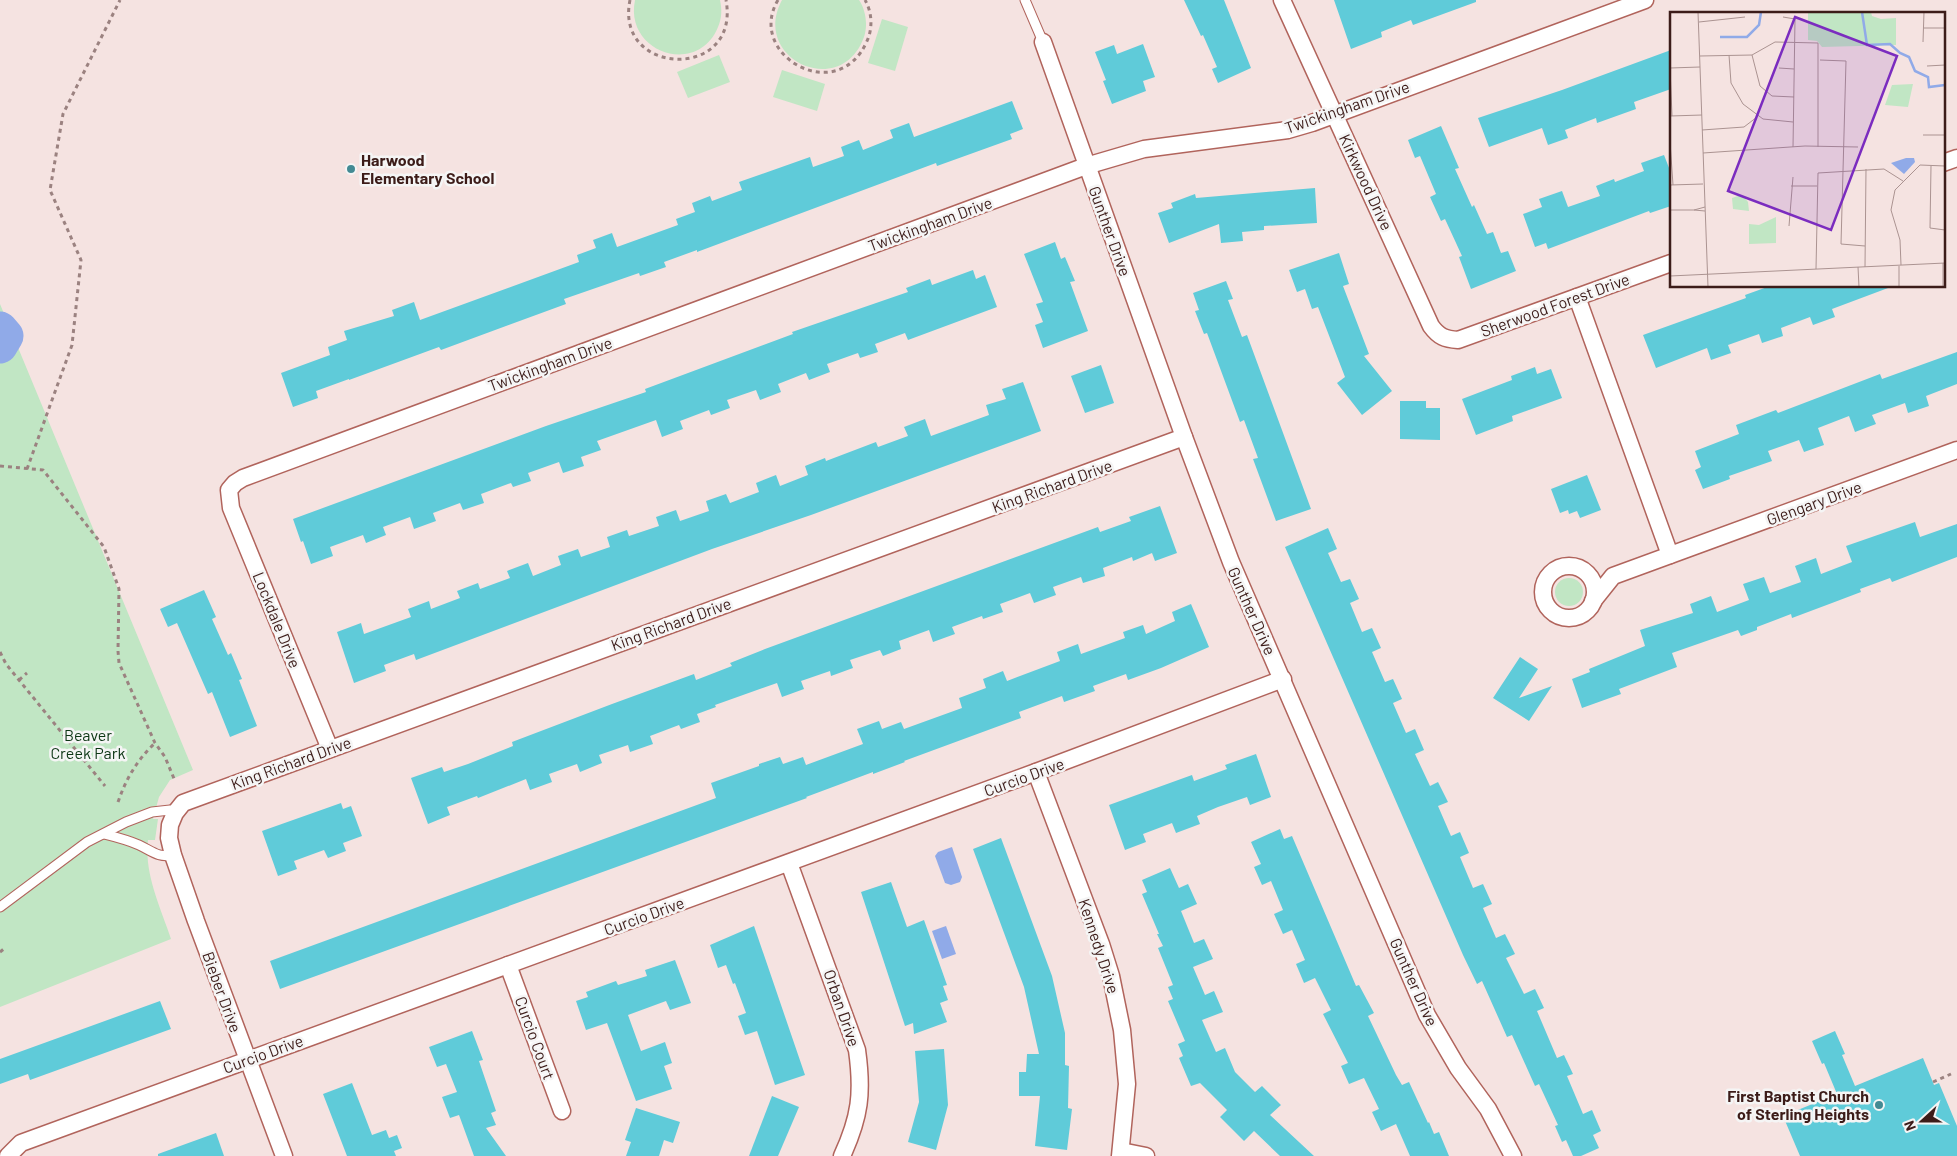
<svg xmlns="http://www.w3.org/2000/svg" width="1957" height="1156" font-family="Barlow,sans-serif">
  <rect width="100%" height="100%" fill="#f5e3e1"/>
  <g fill="#c1e6c4">
    <path d="M635 0H720C722 9 722 18 718 27 698 77 624 53 635 0Z"/>
    <path d="M782 0H859C866 10 868 26 864 37 841 101 750 59 782 0Z"/>
    <polygon points="882,19 908,27 895,71 868,63"/>
    <polygon points="719,55 730,82 688,98 677,72"/>
    <polygon points="782,70 825,84 817,111 773,97"/>
    <path d="M0 304 193 770 170 780 159 797 153 819H158L155 840H148C144 874 160 906 171 939L0 1007Z"/>
    <circle cx="1569" cy="592" r="14"/>
  </g>
  <g fill="#90aae8">
    <polygon points="952,847 962,877 960,882 951,885 945,883 935,856 938,852"/>
    <polygon points="946,926 956,954 942,959 932,931"/>
  </g>
  <g fill="none" stroke-linecap="round" stroke-linejoin="round">
    <polyline stroke="#90aae8" stroke-width="35" points="0,329 6,336 0,346"/>
  </g>
  <g fill="#5fcbd9">
    <polygon points="1184,0 1224,0 1251,68 1218,83 1212,69 1217,67 1203,35 1201,36"/>
    <polygon points="1334,0 1476,0 1476,2 1413,25 1411,20 1381,32 1382,37 1351,49"/>
    <polygon points="1143,44 1155,77 1143,81 1146,91 1112,104 1103,81 1106,80 1095,52 1114,45 1117,54"/>
    <polygon points="1671,50 1671,89 1634,102 1636,109 1597,123 1596,118 1565,130 1568,138 1548,145 1542,128 1489,147 1478,118 1562,90"/>
    <polygon points="1012,101 1023,129 1010,134 1012,139 937,166 936,163 697,252 697,250 664,262 666,267 640,276 639,273 564,299 566,304 441,350 439,347 349,380 349,379 316,391 318,398 293,407 281,373 330,355 328,347 347,340 344,331 394,316 392,310 414,302 420,320 579,262 577,255 596,248 593,240 612,233 617,247 678,225 676,219 695,212 692,203 710,196 712,201 742,190 739,182 810,157 813,167 844,156 841,147 859,140 863,150 893,138 890,130 909,123 914,137"/>
    <polygon points="1441,126 1459,168 1455,169 1472,207 1474,205 1487,234 1493,232 1501,253 1508,251 1516,271 1471,289 1459,257 1462,256 1445,219 1441,221 1430,197 1436,194 1420,156 1415,158 1408,140"/>
    <polygon points="1664,155 1671,173 1671,206 1650,213 1649,211 1548,249 1546,243 1535,247 1523,214 1542,207 1539,199 1562,191 1568,207 1600,196 1596,186 1614,179 1615,182 1644,171 1641,163"/>
    <polygon points="1315,188 1317,223 1264,226 1264,230 1242,232 1243,241 1221,243 1219,224 1169,243 1158,213 1173,208 1171,203 1195,194 1196,198"/>
    <polygon points="1055,242 1061,259 1065,257 1075,281 1070,282 1088,331 1043,348 1035,325 1043,322 1036,304 1043,302 1024,254"/>
    <polygon points="1339,253 1349,284 1343,286 1369,354 1364,356 1392,391 1362,415 1337,383 1345,377 1318,307 1312,309 1305,289 1297,292 1289,270"/>
    <polygon points="973,270 976,279 985,275 997,307 908,340 905,333 875,344 878,352 860,358 858,353 827,364 830,372 809,380 806,373 778,384 781,392 760,400 756,390 727,400 730,408 711,415 709,410 680,421 683,429 662,437 656,420 597,441 601,450 581,457 584,466 563,473 559,462 528,473 531,481 513,487 511,483 481,494 484,503 463,510 460,503 433,513 436,521 414,529 410,517 383,527 386,535 366,543 363,535 330,547 333,556 311,564 303,541 301,542 293,519 546,426 646,392 645,389 793,334 792,332 908,292 906,288 930,279 932,285"/>
    <polygon points="1226,281 1233,299 1228,300 1242,337 1247,335 1311,509 1276,521 1253,459 1258,458 1244,420 1240,422 1207,333 1204,334 1195,311 1199,310 1193,293"/>
    <polygon points="1770,286 1888,286 1888,288 1832,309 1835,317 1813,325 1810,317 1781,328 1783,336 1762,343 1759,334 1728,345 1731,353 1711,360 1707,348 1656,368 1643,335 1746,298 1745,295"/>
    <polygon points="1957,352 1957,384 1926,396 1929,406 1908,413 1905,403 1872,415 1876,424 1855,432 1849,416 1818,428 1824,445 1804,452 1799,440 1768,451 1772,461 1729,476 1730,479 1703,489 1695,470 1701,467 1695,451 1739,434 1736,425 1776,410 1778,413 1880,374 1882,379"/>
    <polygon points="1101,365 1114,403 1085,413 1071,376"/>
    <polygon points="1535,367 1537,374 1551,369 1562,398 1512,416 1513,421 1476,435 1462,399 1512,380 1511,376"/>
    <polygon points="1023,382 1041,431 811,515 712,549 416,660 414,654 384,665 386,671 354,683 337,632 361,623 364,634 411,617 408,609 429,601 431,609 460,598 457,591 478,583 480,589 510,578 507,571 528,563 533,576 561,565 558,556 578,549 581,557 610,547 607,537 627,530 629,536 659,526 656,517 676,510 680,521 709,511 706,501 726,494 730,503 759,492 756,483 776,475 780,486 808,475 805,466 825,458 826,461 876,442 878,447 908,436 904,427 925,419 931,436 989,415 986,405 1006,399 1002,389"/>
    <polygon points="1400,401 1426,401 1426,408 1440,408 1440,440 1400,439"/>
    <polygon points="1587,475 1601,510 1580,518 1577,511 1569,514 1568,510 1560,513 1551,489"/>
    <polygon points="1160,506 1177,553 1155,561 1152,553 1133,561 1132,557 1103,568 1105,576 1083,583 1081,577 1053,587 1056,595 1034,603 1030,593 1000,604 1003,612 983,619 982,616 952,627 955,634 933,642 929,630 899,641 901,649 883,656 880,650 850,660 853,668 831,676 830,671 801,681 804,689 782,697 777,683 715,705 716,707 697,714 700,722 681,729 679,725 650,736 653,744 630,752 628,745 599,755 602,763 580,772 577,764 549,774 552,782 530,790 526,779 478,798 477,796 447,807 450,815 428,824 411,778 442,767 444,772 468,764 513,746 512,742 612,704 694,674 696,680 732,666 730,663 765,649 1098,527 1100,532 1131,521 1129,517"/>
    <polygon points="1915,522 1920,537 1957,524 1957,557 1892,582 1890,578 1860,589 1861,592 1832,603 1792,618 1791,614 1757,627 1757,630 1741,636 1738,630 1672,653 1677,667 1619,689 1621,694 1582,708 1572,679 1590,672 1589,669 1645,646 1640,630 1693,613 1690,604 1711,596 1717,612 1749,600 1743,584 1764,577 1770,593 1801,582 1795,566 1816,558 1821,574 1852,562 1846,546"/>
    <polygon points="1328,528 1337,549 1328,553 1341,582 1350,579 1359,599 1350,603 1362,632 1372,628 1381,648 1372,652 1385,682 1393,679 1402,699 1393,703 1406,733 1415,729 1424,750 1415,754 1430,786 1438,782 1448,802 1438,806 1451,836 1460,832 1469,853 1460,857 1473,888 1483,884 1492,904 1483,908 1496,938 1505,934 1515,954 1506,958 1524,994 1535,989 1544,1008 1537,1011 1557,1058 1564,1055 1573,1074 1567,1076 1583,1114 1592,1110 1601,1131 1593,1135 1599,1148 1581,1156 1573,1156 1566,1140 1562,1142 1555,1126 1558,1125 1539,1084 1535,1086 1512,1035 1507,1037 1482,981 1477,984 1463,955 1285,547"/>
    <polygon points="204,590 216,617 212,619 228,655 231,653 242,679 239,680 257,726 230,737 212,692 208,694 177,623 168,627 160,609"/>
    <polygon points="1191,604 1209,647 1161,668 1128,680 1126,674 1093,686 1095,691 1064,702 1062,696 1019,712 1021,718 904,761 905,762 873,774 873,772 806,797 807,798 280,989 270,961 716,798 711,783 759,766 759,764 780,757 783,764 803,757 806,765 863,744 857,729 879,721 882,729 901,722 904,729 962,708 959,698 986,688 983,679 1003,671 1007,681 1060,661 1057,652 1078,644 1081,654 1125,638 1123,632 1143,625 1146,634 1175,621 1172,612"/>
    <polygon points="1520,657 1538,669 1519,698 1552,686 1529,721 1493,698"/>
    <polygon points="1256,754 1271,797 1250,805 1247,797 1218,807 1197,816 1200,824 1176,833 1172,823 1143,834 1146,842 1125,850 1109,805 1192,775 1194,781 1227,769 1225,765"/>
    <polygon points="341,803 343,809 351,806 362,836 343,843 346,851 328,858 324,850 294,861 297,869 278,876 262,831"/>
    <polygon points="1280,829 1284,839 1292,836 1356,986 1359,985 1374,1013 1368,1016 1396,1075 1402,1085 1409,1082 1428,1123 1429,1122 1434,1134 1439,1132 1449,1156 1410,1156 1396,1124 1381,1131 1372,1112 1379,1109 1364,1078 1349,1084 1341,1066 1348,1063 1323,1014 1331,1010 1315,978 1304,983 1296,964 1305,960 1292,930 1283,934 1274,914 1283,910 1271,881 1262,885 1254,867 1261,864 1251,842"/>
    <polygon points="1001,838 1052,976 1065,1033 1065,1065 1069,1066 1068,1108 1072,1109 1067,1150 1035,1146 1040,1096 1019,1096 1019,1072 1026,1072 1027,1054 1039,1054 1024,987 973,849"/>
    <polygon points="1170,868 1179,888 1188,884 1197,904 1181,911 1194,943 1204,939 1213,959 1193,967 1205,995 1214,991 1223,1012 1202,1020 1216,1052 1225,1048 1235,1072 1255,1092 1262,1086 1281,1105 1270,1115 1314,1156 1280,1156 1254,1131 1244,1141 1220,1117 1227,1110 1200,1083 1191,1086 1179,1058 1183,1056 1178,1044 1185,1041 1168,1001 1173,999 1168,987 1173,985 1158,948 1163,946 1157,934 1159,934 1142,894 1147,892 1142,880"/>
    <polygon points="891,882 907,927 924,920 947,985 943,986 948,1000 940,1003 947,1022 914,1034 913,1023 905,1026 861,892"/>
    <polygon points="754,926 805,1075 775,1085 757,1031 745,1035 738,1016 746,1013 735,983 733,984 726,965 718,968 710,945"/>
    <polygon points="675,960 691,1003 670,1010 666,1001 628,1015 641,1051 665,1042 672,1063 664,1066 672,1089 636,1101 607,1023 586,1030 576,1001 588,997 586,992 616,981 618,985 647,976 645,970"/>
    <polygon points="160,1001 171,1029 30,1080 28,1074 0,1084 0,1059"/>
    <polygon points="472,1031 483,1060 479,1061 496,1111 491,1113 496,1125 486,1128 506,1156 474,1156 459,1115 450,1118 442,1097 457,1092 446,1064 437,1067 429,1047"/>
    <polygon points="1835,1031 1845,1054 1842,1055 1855,1086 1923,1058 1934,1085 1939,1083 1957,1126 1957,1156 1800,1156 1783,1116 1837,1094 1824,1063 1822,1064 1812,1041"/>
    <polygon points="944,1049 948,1105 936,1150 908,1142 919,1102 915,1051"/>
    <polygon points="352,1083 372,1135 386,1130 389,1138 397,1135 402,1148 394,1151 396,1156 347,1156 323,1094"/>
    <polygon points="772,1096 799,1107 778,1156 749,1156"/>
    <polygon points="636,1108 680,1122 673,1143 664,1140 659,1156 626,1156 631,1142 625,1140"/>
    <polygon points="216,1133 224,1156 158,1156 158,1154"/>
  </g>
  <g fill="none" stroke-linecap="round" stroke-linejoin="round">
    <defs>
      <g id="lane">
        <polyline points="1025,0 1043,42"/>
        <path d="M104 834C116 837 128 840 139 845 152 851 158 858 173 855"/>
        <polyline points="0,907 87,842 126,822 152,812 170,810 175,813"/>
      </g>
      <g id="street">
        <path d="M1282 0 1431 326C1439 337 1445 339 1458 340L1671 263"/>
        <polyline points="1043,42 1184,437 1231,562 1427,1015 1458,1068 1488,1109 1513,1156"/>
        <polyline points="1943,163 1957,158"/>
        <polyline points="1577,297 1670,555"/>
        <circle cx="1569" cy="592" r="26"/>
        <polyline points="1593,601 1613,576 1957,450"/>
        <polyline points="330,749 231,508 229,490 235,483 243,478 1086,166 1144,149 1288,130 1312,123 1645,0"/>
        <polyline points="1036,772 1101,944 1111,976 1122,1030 1127,1084 1120,1156"/>
        <path d="M789 863 857 1050C863 1093 860 1117 842 1156"/>
        <polyline points="508,965 562,1111"/>
        <polyline points="1121,1151 1146,1156"/>
        <polyline points="8,1156 21,1143 1036,772 1283,679"/>
        <polyline points="284,1156 196,921 173,855 169,838 170,825 175,813 183,803 1184,437"/>
      </g>
    </defs>
    <use href="#lane" stroke="#b1645c" stroke-width="11"/>
    <use href="#street" stroke="#b1645c" stroke-width="19"/>
    <g stroke="#9b8280" stroke-width="3" stroke-dasharray="4 4" stroke-linecap="butt">
      <path d="M630 0C614 77 741 81 726 0"/>
      <path d="M778 0C745 55 838 108 867 41 873 28 872 12 865 0"/>
      <polyline points="0,466 43,470 104,547 119,589 118,651 119,663 155,743 165,757 175,781"/>
      <polyline points="27,469 72,345 81,260 50,190 63,114 120,0"/>
      <polyline points="0,652 6,664 105,786"/>
      <polyline points="19,680 27,673"/>
      <path d="M118 802C126 779 137 760 155 743"/>
      <polyline points="0,952 5,948"/>
      <polyline points="1933,1082 1951,1074"/>
    </g>
    <use href="#lane" stroke="#fff" stroke-width="9"/>
    <use href="#street" stroke="#fff" stroke-width="16"/>
  </g>
  <g fill="#438a93" stroke="#f5f5f5" stroke-width="2">
    <circle cx="351" cy="169" r="5"/>
    <circle cx="1879" cy="1105" r="5"/>
  </g>
  <g text-anchor="middle" stroke-width="5" stroke-linejoin="round" paint-order="stroke">
    <g font-size="16" fill="#3c1c19" stroke="#f5f5f5">
      <text transform="translate(1347 107) rotate(-19)" y="6">Twickingham Drive</text>
      <text transform="translate(1366 182) rotate(65)" y="6">Kirkwood Drive</text>
      <text transform="translate(930 224) rotate(-20)" y="6">Twickingham Drive</text>
      <text transform="translate(1110 231) rotate(70)" y="6">Gunther Drive</text>
      <text transform="translate(1555 305) rotate(-20)" y="6">Sherwood Forest Drive</text>
      <text transform="translate(550 364) rotate(-20)" y="6">Twickingham Drive</text>
      <text transform="translate(1052 486) rotate(-20)" y="6">King Richard Drive</text>
      <text transform="translate(1814 503) rotate(-20)" y="6">Glengary Drive</text>
      <text transform="translate(1252 611) rotate(66)" y="6">Gunther Drive</text>
      <text transform="translate(277 620) rotate(68)" y="6">Lockdale Drive</text>
      <text transform="translate(671 624) rotate(-20)" y="6">King Richard Drive</text>
      <text transform="translate(291 763) rotate(-20)" y="6">King Richard Drive</text>
      <text transform="translate(1024 777) rotate(-20)" y="6">Curcio Drive</text>
      <text transform="translate(644 916) rotate(-20)" y="6">Curcio Drive</text>
      <text transform="translate(1099 946) rotate(72)" y="6">Kennedy Drive</text>
      <text transform="translate(1414 982) rotate(66)" y="6">Gunther Drive</text>
      <text transform="translate(222 992) rotate(70)" y="6">Bieber Drive</text>
      <text transform="translate(842 1008) rotate(71)" y="6">Orban Drive</text>
      <text transform="translate(535 1038) rotate(70)" y="6">Curcio Court</text>
      <text transform="translate(263 1054) rotate(-20)" y="6">Curcio Drive</text>
    </g>
    <g font-size="16" font-weight="bold" fill="#3c1c19" stroke="#f5f5f5" text-anchor="start">
      <text x="361" y="166">Harwood<tspan x="361" dy="18">Elementary School</tspan></text>
      <text x="1869" y="1102" text-anchor="end">First Baptist Church<tspan x="1869" dy="18">of Sterling Heights</tspan></text>
    </g>
    <g font-size="16" fill="#0c3614" stroke="#f5f5f5">
      <text x="88" y="741">Beaver<tspan x="88" dy="18">Creek Park</tspan></text>
    </g>
  </g>
  <g transform="translate(1670 12)">
    <rect width="275" height="275" fill="#f5e3e1"/>
    <path d="M138 0H201L202 4 211 7 226 6V33L152 35 147 29 138 28ZM243 72 238 95 215 93 222 73ZM68 184H73L78 190 79 199 63 197 62 186ZM106 205V231L79 232V212L89 213Z" fill="#c1e6c4"/>
    <path d="M236 146H244L245 150 234 162 221 151Z" fill="#90aae8"/>
    <path fill="none" stroke="#90aae8" stroke-width="2.5" d="M192 0 197 33 220 32 230 41 239 45 245 59 258 65 259 75 275 73M50 25H77L89 13 91 0"/>
    <path fill="none" stroke="#ab9391" stroke-width="1" d="M28 0 38 275M113 5 125 7 123 135M29 10 75 5M254 16H275M253 30 254 0M59 43 61 71 73 92 93 107 123 110M82 43 90 74 102 84 124 85M30 44 82 43 105 30 148 31V135M150 48 176 49 171 232 195 234M257 54 275 53M0 56 2 104M0 56 30 55M109 56 124 57M0 104 32 103M32 118 74 115 87 105M253 123H275M0 130 3 173M33 141 135 134 188 135M261 154 260 216 275 218M0 173 33 172M121 174H147M35 195 24 198 35 199M0 198H24M119 214 123 165M273 251V275M231 253 230 228 221 198 225 178 250 153 275 154M229 254V275M188 255 189 275M195 255 196 157M146 257 148 161 214 157 233 169M0 264 275 251"/>
    <path fill="#7b2cbf" fill-opacity="0.15" stroke="#7b2cbf" stroke-width="2.5" d="M125 5 227 44 161 218 58 179Z"/>
    <rect width="275" height="275" fill="none" stroke="#3c1c19" stroke-width="2.5"/>
  </g>
  <g transform="translate(1922 1121) rotate(249)" stroke="#f5f5f5" stroke-width="4" paint-order="stroke">
  <path d="M0-4L9 19L0 12L-9 19Z" fill="#3c1c19"/>
  <text y="-8" font-size="14" font-weight="bold" text-anchor="middle" fill="#3c1c19">N</text>
  </g>
</svg>
